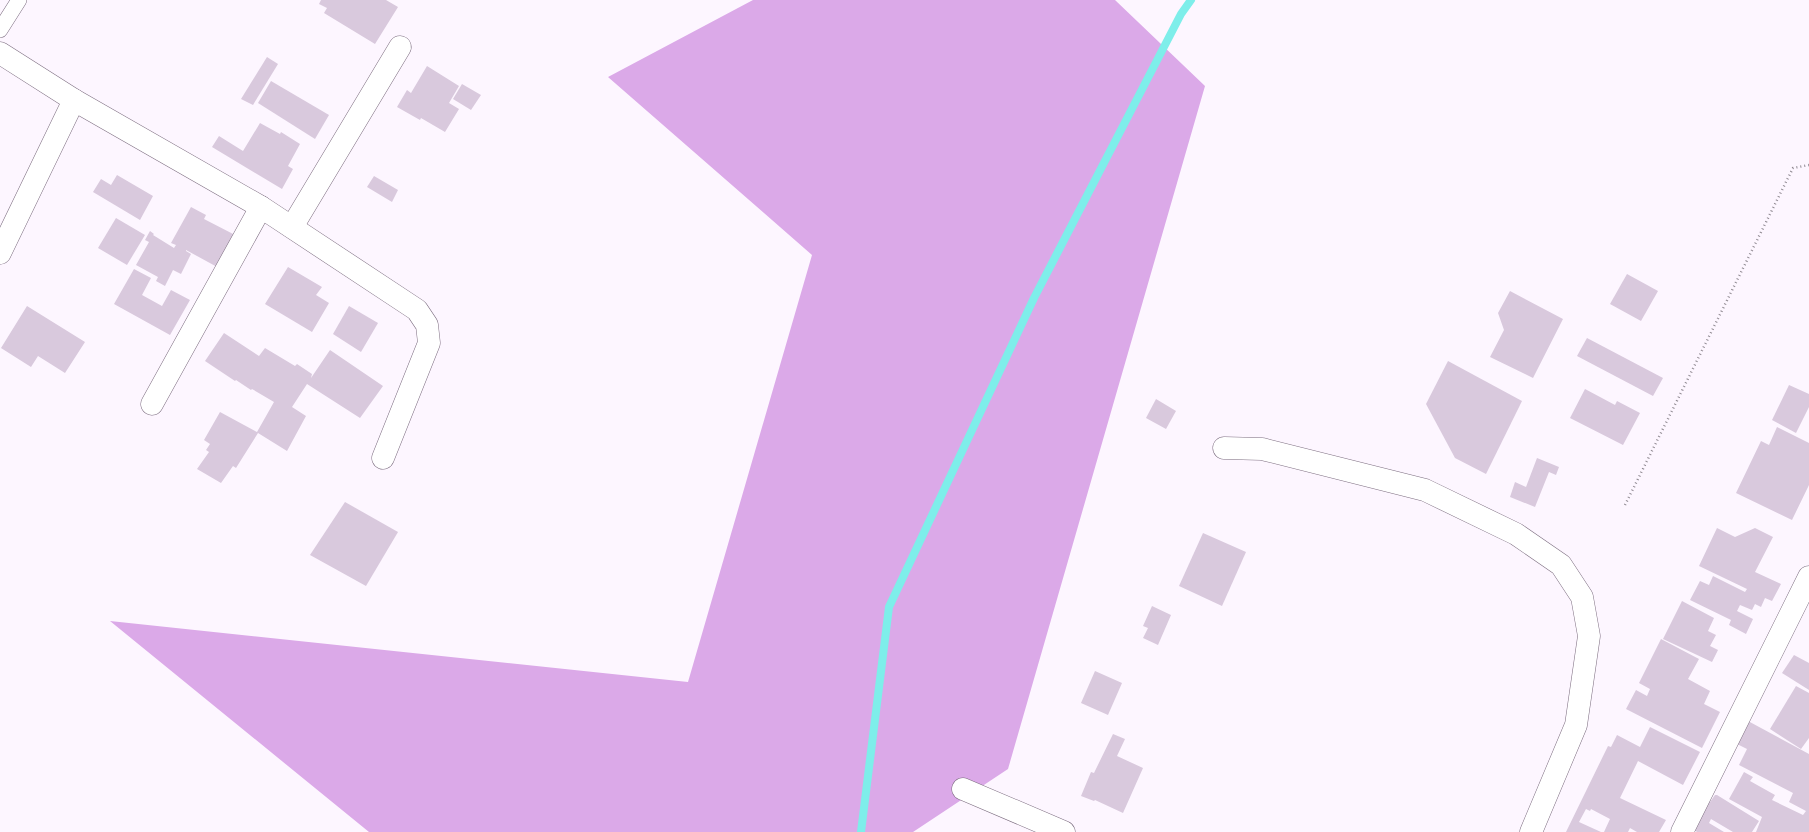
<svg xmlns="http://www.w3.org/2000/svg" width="1809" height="832" font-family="Poppins,sans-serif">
  <rect width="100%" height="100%" fill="#fdf6ff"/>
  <polygon fill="#dba9e8" points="753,0 1115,0 1205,86 1008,769 913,832 369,832 110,621 688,682 812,255 608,77"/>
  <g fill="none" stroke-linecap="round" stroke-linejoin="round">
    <polyline stroke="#7eeeea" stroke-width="8" points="861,832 889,607 1034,298 1181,14 1191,0"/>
  </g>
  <g fill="#d9c9dd">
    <polygon points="321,0 386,0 398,7 375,44 324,13 327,8 319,4"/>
    <polygon points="267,57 278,64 253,105 241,99"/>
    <polygon points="427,66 459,86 449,103 459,109 445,132 421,118 420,120 397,107 407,90 411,93"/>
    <polygon points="271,81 329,115 315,139 258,103"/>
    <polygon points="462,84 481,95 471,110 453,99"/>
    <polygon points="260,123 280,134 281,132 300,144 288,166 293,169 282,189 212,147 219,136 243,151"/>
    <polygon points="117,175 153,196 140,220 93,192 101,179 111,185"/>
    <polygon points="374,176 398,190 392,202 367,187"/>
    <polygon points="191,207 206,215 204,219 237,236 219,268 186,250 186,251 191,254 181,274 173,270 165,286 156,281 158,277 136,265 149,242 145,240 150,231 154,234 153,235 174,248 176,245 171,243"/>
    <polygon points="116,218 145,235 127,265 98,248"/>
    <polygon points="288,267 322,287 316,295 329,303 312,332 265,304"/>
    <polygon points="134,269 151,278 142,295 162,306 171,290 190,300 170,335 114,304"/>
    <polygon points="1627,274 1658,291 1641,321 1610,304"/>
    <polygon points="1510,291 1563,319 1533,378 1490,357 1504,330 1498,313"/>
    <polygon points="27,306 85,342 65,373 38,356 31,367 1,348"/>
    <polygon points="349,306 378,323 361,352 333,334"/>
    <polygon points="224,333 259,356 265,348 295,366 297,364 312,374 311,378 330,350 383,386 360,418 307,384 292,407 306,416 287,451 258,433 236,468 233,466 221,483 197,469 209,452 206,450 210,444 204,440 220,412 257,432 274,402 252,389 251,390 236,380 235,381 205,361"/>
    <polygon points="1587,338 1663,378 1653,396 1577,356"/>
    <polygon points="1448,361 1522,401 1486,474 1455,458 1426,404"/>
    <polygon points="1789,385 1809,394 1809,407 1796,433 1772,420"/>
    <polygon points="1585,389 1615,405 1617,401 1640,413 1623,445 1570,418"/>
    <polygon points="1156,399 1176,411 1166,429 1146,418"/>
    <polygon points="1777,427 1809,443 1809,485 1792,520 1736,493 1761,441 1769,445"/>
    <polygon points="1537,458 1559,467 1556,475 1549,472 1535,507 1510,497 1515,482 1526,487"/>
    <polygon points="345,502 398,532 366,586 310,555"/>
    <polygon points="1717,528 1735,537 1755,528 1773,537 1755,572 1781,584 1772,601 1765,598 1761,607 1755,604 1752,610 1740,605 1737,611 1753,619 1746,634 1729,625 1731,620 1690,600 1700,581 1709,585 1713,576 1745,592 1747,589 1699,566"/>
    <polygon points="1203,533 1246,552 1222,606 1179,586"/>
    <polygon points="1682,601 1714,618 1708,631 1716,635 1710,646 1718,650 1712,662 1663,639"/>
    <polygon points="1152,606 1171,615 1158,645 1143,638 1148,628 1143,626"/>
    <polygon points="1661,639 1699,659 1688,679 1710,691 1704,704 1720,712 1702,748 1626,709 1636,690 1647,696 1650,689 1639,683"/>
    <polygon points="1794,655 1809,663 1809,690 1782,673"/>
    <polygon points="1095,671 1122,683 1108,715 1081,703"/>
    <polygon points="1796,686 1809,693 1809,738 1801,749 1770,729"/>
    <polygon points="1748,721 1809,754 1809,832 1756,832 1762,817 1729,799 1744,772 1753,777 1750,781 1775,795 1772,800 1803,815 1806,811 1789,802 1793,793 1739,765 1747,749 1737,744"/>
    <polygon points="1650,727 1700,752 1683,785 1638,761 1620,798 1666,820 1659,832 1637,832 1630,828 1628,832 1604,832 1610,819 1591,809 1590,811 1586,809 1579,822 1601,832 1566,832 1608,746 1611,747 1617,735 1640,747"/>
    <polygon points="1113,734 1125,739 1117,756 1143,768 1123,813 1095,800 1094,801 1081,796 1091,772 1094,773"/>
    <polygon points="1715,795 1717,795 1759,821 1752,832 1733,832 1711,819 1709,823 1724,832 1697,832 1693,829 1707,800 1710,802"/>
  </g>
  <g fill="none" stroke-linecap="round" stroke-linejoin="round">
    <defs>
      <polyline id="service" points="0,30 19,0"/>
      <g id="minor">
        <polyline points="0,53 74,100 261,207 417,310 427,325 429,343 383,458"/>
        <polyline points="292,227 400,47"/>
        <polyline points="0,253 74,100"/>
        <polyline points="152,404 261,207"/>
        <polyline points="1224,448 1262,449 1425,490 1516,534 1561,565 1582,597 1589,636 1576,725 1531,832"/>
        <polyline points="963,789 1064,832"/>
        <polyline points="1682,832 1809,577"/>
      </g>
    </defs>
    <use href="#service" stroke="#7d6e80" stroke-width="16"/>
    <use href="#minor" stroke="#7d6e80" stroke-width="23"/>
    <polyline stroke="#918b93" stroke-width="2.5" stroke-dasharray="1 3" stroke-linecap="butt" points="1625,505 1793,168 1809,165"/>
    <use href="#service" stroke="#fff" stroke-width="15"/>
    <use href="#minor" stroke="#fff" stroke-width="22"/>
  </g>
</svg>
